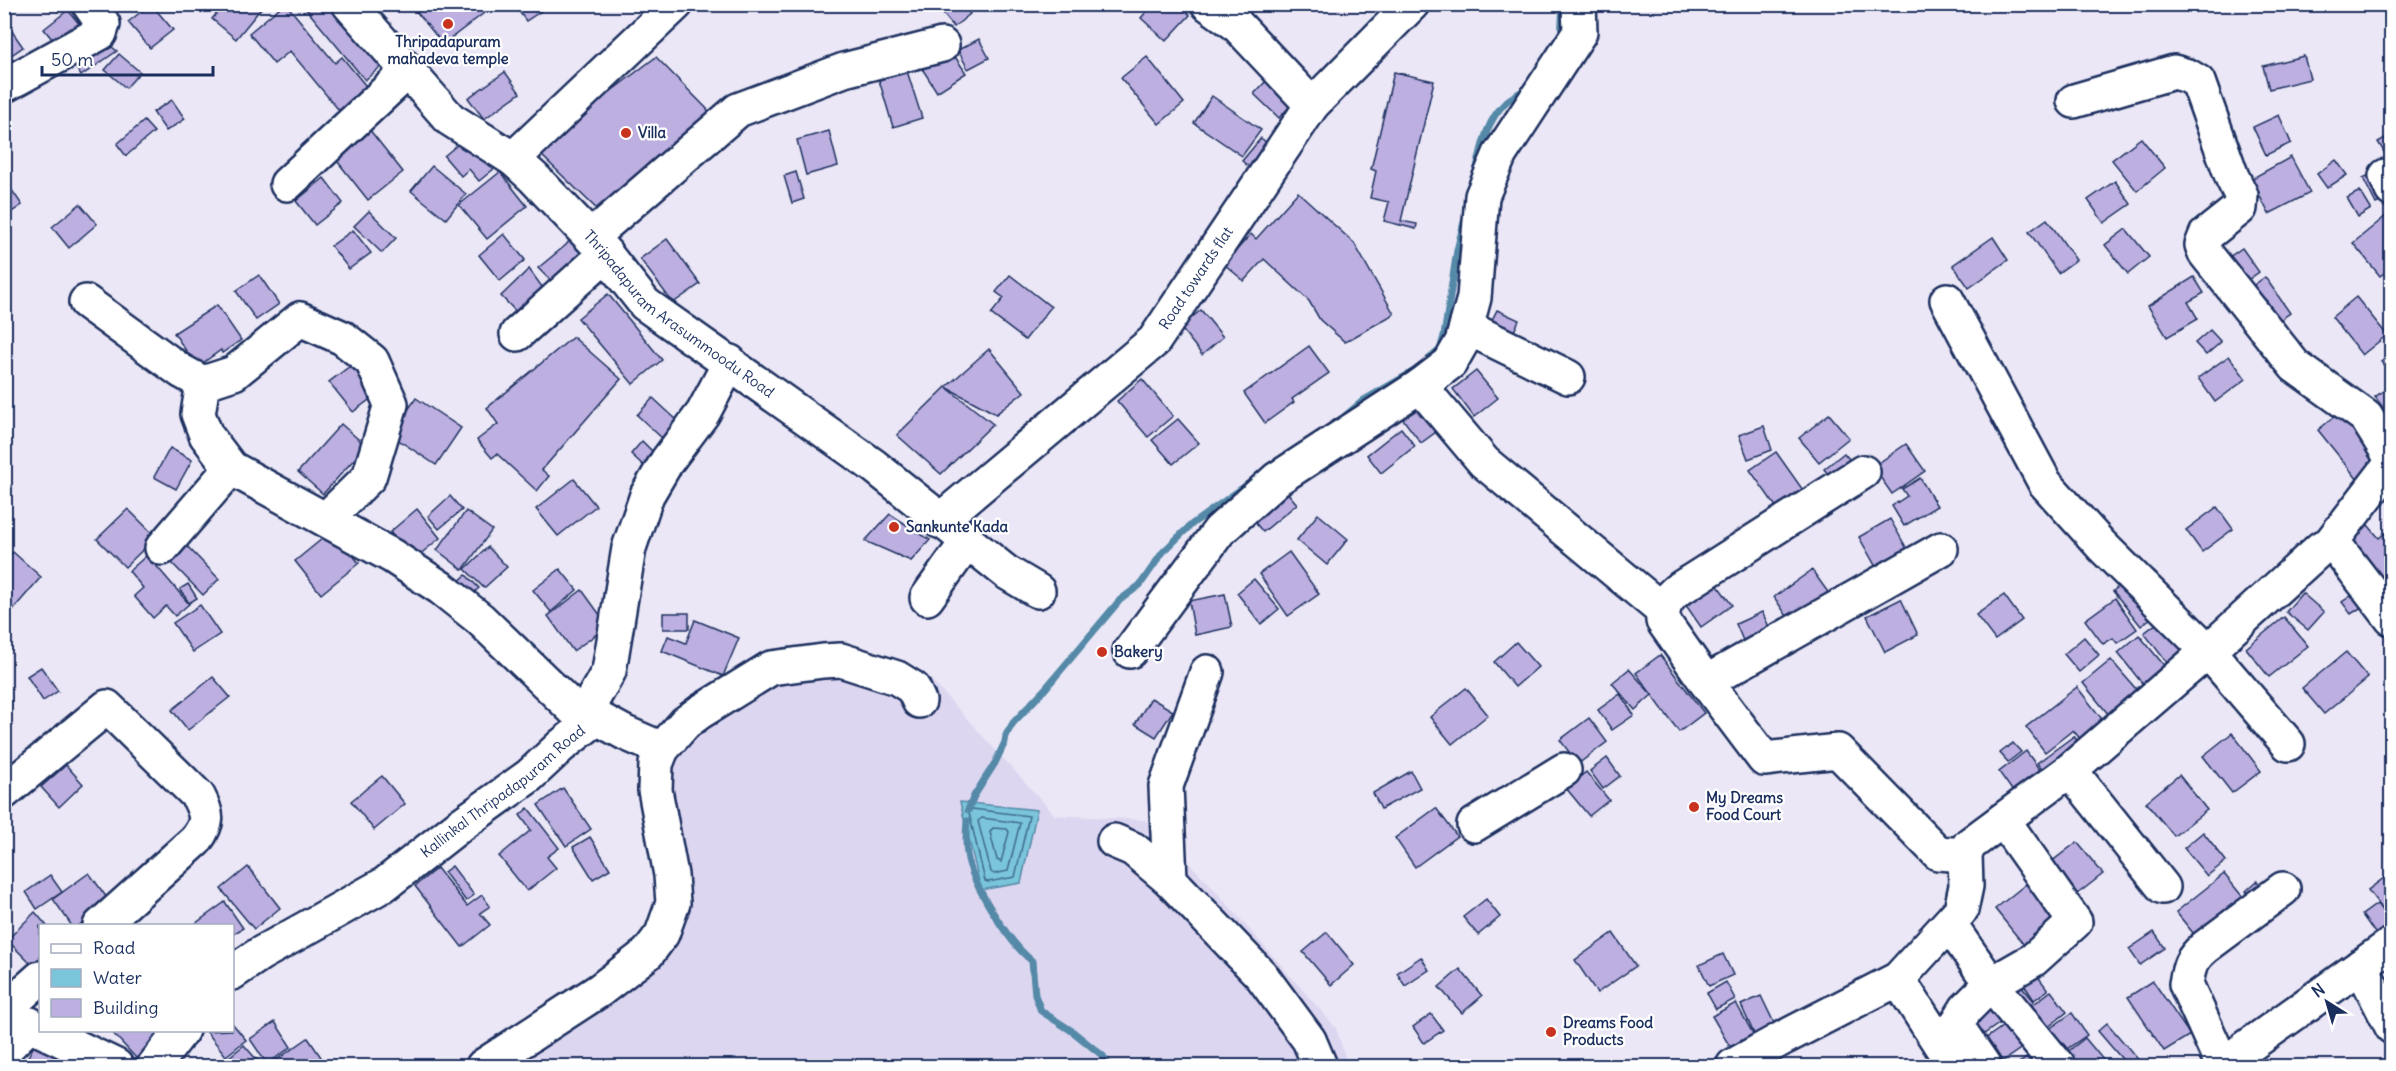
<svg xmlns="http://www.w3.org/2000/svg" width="2396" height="1071" font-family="Delius,sans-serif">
  <rect width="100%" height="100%" fill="#ebe7f6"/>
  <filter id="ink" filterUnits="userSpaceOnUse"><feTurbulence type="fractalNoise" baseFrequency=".0167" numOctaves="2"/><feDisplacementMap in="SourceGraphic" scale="12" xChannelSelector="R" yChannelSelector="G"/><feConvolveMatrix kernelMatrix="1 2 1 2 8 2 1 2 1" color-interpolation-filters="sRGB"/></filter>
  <g filter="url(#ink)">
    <polygon fill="#ddd6f0" points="860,651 926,674 1055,815 1145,820 1209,883 1336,1028 1348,1066 473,1066 653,947 668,724"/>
    <polygon fill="#7ac5da" stroke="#5489a8" stroke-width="1.5" points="960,802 1037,810 1021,883 981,890"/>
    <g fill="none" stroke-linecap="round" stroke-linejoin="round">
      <g stroke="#416b90" stroke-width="1.5">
        <polygon points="972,809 1029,816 1015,877 988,882 985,881 969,813"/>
        <polygon points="982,818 1020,823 1008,871 994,874 991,872 978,821"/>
        <polygon points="993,828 1007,829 1009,832 1001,862 997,860 990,832"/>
      </g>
      <g stroke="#5489a8" stroke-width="7">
        <polyline points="1561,38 1563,4"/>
        <path d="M1476 172C1482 147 1486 121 1506 102 1512 96 1520 94 1526 88"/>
        <polyline points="1429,359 1440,350 1444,336 1457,250 1465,218"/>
        <polyline points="1345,416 1364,400 1416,370"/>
        <polyline points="968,810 974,796 995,763 1005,742 1006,735 1013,723 1045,689 1120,600 1140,585 1163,552 1192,524 1248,484"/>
        <path d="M967 821C966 832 965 843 967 854 971 883 1009 943 1032 961L1035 995 1041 1011 1072 1031 1103 1056 1110 1066"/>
      </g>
    </g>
    <g fill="#bdb0e1" stroke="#1b2f5e" stroke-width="1.5">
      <polygon points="151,4 173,30 150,48 128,22"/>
      <polygon points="225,4 260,4 263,6 236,39 212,19"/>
      <polygon points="284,4 286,4 335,63 342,57 370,91 342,114 290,51 274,64 249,33"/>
      <polygon points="302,4 335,4 384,64 365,80"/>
      <polygon points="410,4 496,4 443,44"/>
      <polygon points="525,4 536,4 541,11 526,21 518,10"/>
      <polygon points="944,4 962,4 970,14 954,27 939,9"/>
      <polygon points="1153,4 1179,4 1190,15 1166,41 1141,18"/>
      <polygon points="68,10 84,30 60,49 44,29"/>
      <polygon points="7,24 23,47 4,60 4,25"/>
      <polygon points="99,37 117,51 81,76 71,60"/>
      <polygon points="979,39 989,58 968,69 958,50"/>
      <polygon points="946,43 966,73 937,92 918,62"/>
      <polygon points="119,54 140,72 126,88 105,70"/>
      <polygon points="2304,56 2310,79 2269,89 2263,66"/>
      <polygon points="656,57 714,116 601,213 535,149"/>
      <polygon points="1147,57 1184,103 1159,124 1121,78"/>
      <polygon points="907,71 922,118 893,127 879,80"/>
      <polygon points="505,72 520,93 484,119 468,98"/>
      <polygon points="1394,72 1434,81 1401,221 1417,224 1416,229 1384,221 1389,202 1370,198 1376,171 1371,169"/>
      <polygon points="1266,81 1291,105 1279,118 1254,94"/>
      <polygon points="1212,96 1261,130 1242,156 1194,123"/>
      <polygon points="172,100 185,119 166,131 153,112"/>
      <polygon points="2279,115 2291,143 2266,155 2253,127"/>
      <polygon points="144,121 154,132 126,156 117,144"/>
      <polygon points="369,129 403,172 368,200 334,157"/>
      <polygon points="829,131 838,166 806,175 797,140"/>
      <polygon points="2392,134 2392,165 2378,142"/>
      <polygon points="468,136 495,168 479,181 469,169 461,176 444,156"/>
      <polygon points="1261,138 1274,149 1255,172 1242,161"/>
      <polygon points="2141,138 2165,168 2137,191 2112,160"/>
      <polygon points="2291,157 2310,193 2269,214 2251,179"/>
      <polygon points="2336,160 2347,175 2327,188 2317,174"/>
      <polygon points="432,166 466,194 446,219 411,191"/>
      <polygon points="2383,168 2392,196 2376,204 2363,178"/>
      <polygon points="500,172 527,206 487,239 459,205"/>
      <polygon points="796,172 804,199 792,203 784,176"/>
      <polygon points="324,178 343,203 315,225 296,201"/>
      <polygon points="2115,181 2131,204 2104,223 2088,200"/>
      <polygon points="7,183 22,205 4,217 4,185"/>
      <polygon points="2360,191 2371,209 2358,217 2347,198"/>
      <polygon points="1298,192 1354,243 1394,314 1345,342 1320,320 1309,301 1264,259 1244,281 1224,264 1251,234 1256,239"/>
      <polygon points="80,204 97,224 69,248 52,227"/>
      <polygon points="369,211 396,238 382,253 354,226"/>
      <polygon points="2386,216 2392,223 2392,267 2380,276 2353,243"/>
      <polygon points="2047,219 2076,260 2058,273 2029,232"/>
      <polygon points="2126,229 2149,257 2128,274 2105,245"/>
      <polygon points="353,230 371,253 349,269 331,246"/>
      <polygon points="504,234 525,260 500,281 479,255"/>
      <polygon points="573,236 591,257 556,286 538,268 566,245"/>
      <polygon points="1993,237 2008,260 1969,288 1953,265"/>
      <polygon points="667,239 700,284 673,303 640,259"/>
      <polygon points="2242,248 2259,272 2242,284 2225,260"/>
      <polygon points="529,269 548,295 521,317 501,296"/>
      <polygon points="259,275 279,304 256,320 236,291"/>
      <polygon points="1010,275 1051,307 1025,340 991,314 1004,298 996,292"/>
      <polygon points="2194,277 2204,293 2188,302 2198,319 2167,337 2148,306"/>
      <polygon points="2265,277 2290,313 2280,320 2266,300 2258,306 2247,290"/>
      <polygon points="608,294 662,360 633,384 578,318"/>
      <polygon points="2356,297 2387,335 2362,355 2332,317"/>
      <polygon points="217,305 241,340 222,353 221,350 197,367 174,333"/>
      <polygon points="1201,310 1223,337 1202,355 1180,327"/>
      <polygon points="1497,310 1519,320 1514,331 1492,320"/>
      <polygon points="2210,330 2221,342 2206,355 2195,343"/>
      <polygon points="573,337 621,379 542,470 549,476 537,491 497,454 492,458 477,440 498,424 487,408"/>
      <polygon points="1309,346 1329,373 1292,399 1294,402 1265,423 1244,393"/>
      <polygon points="989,349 1024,392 996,414 946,387"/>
      <polygon points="2392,354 2392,375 2381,362"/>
      <polygon points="2229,356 2246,379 2215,402 2198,378"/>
      <polygon points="354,363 377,394 353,412 329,382"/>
      <polygon points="1476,371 1498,398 1474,417 1453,389"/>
      <polygon points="1142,379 1173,416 1148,437 1117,401"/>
      <polygon points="2392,385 2392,419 2375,397"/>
      <polygon points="946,387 993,424 941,474 897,435"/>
      <polygon points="416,398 461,428 436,465 391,435"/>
      <polygon points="653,398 679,422 663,439 637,415"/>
      <polygon points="1427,399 1447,424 1421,443 1402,418"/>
      <polygon points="2340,412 2385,467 2362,485 2318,430"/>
      <polygon points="1829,414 1849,438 1819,462 1799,438"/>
      <polygon points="1178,419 1199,443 1173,464 1152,440"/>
      <polygon points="341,424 366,446 323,494 298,472"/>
      <polygon points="1764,426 1772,450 1748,459 1739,435"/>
      <polygon points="1401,428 1415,446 1381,473 1367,455"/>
      <polygon points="642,441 655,454 644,466 631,454"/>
      <polygon points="1906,444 1925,471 1892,494 1873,467"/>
      <polygon points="170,448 192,460 176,489 154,477"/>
      <polygon points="1776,452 1810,500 1784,518 1750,470"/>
      <polygon points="1844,453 1858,470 1838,486 1824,469"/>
      <polygon points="1920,478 1937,506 1904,526 1892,506 1907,496 1902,489"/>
      <polygon points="574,479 596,506 558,536 536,509"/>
      <polygon points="1281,485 1297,504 1263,532 1247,513"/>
      <polygon points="450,496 462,510 439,529 428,516"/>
      <polygon points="2217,507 2233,529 2202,552 2186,530"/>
      <polygon points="128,509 156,537 125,567 97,539"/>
      <polygon points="417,509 440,538 413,560 390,532"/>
      <polygon points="466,511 492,530 463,570 437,550"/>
      <polygon points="890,514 930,540 911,561 865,541"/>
      <polygon points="1318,514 1348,539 1327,565 1297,540"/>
      <polygon points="1890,519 1911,556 1880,574 1859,537"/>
      <polygon points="2368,525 2379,538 2392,528 2392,577 2384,584 2348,541"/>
      <polygon points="333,530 359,563 321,594 295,561"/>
      <polygon points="183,542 219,579 203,595 167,558"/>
      <polygon points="488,547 507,567 484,588 465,569"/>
      <polygon points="13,552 41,577 4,620 4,562"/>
      <polygon points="1289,552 1319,594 1288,616 1259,574"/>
      <polygon points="147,555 189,604 175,616 166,606 153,618 134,596 143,588 129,571"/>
      <polygon points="560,569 577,590 551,612 533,590"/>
      <polygon points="1812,570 1830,595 1791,622 1774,597"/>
      <polygon points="2136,573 2164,607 2141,626 2113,591"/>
      <polygon points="466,575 479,588 470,596 457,583"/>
      <polygon points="1254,579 1279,609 1261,624 1237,593"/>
      <polygon points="1713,579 1732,605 1701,627 1683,601"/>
      <polygon points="188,584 197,598 189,603 180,589"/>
      <polygon points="582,590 608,626 573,651 548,616"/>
      <polygon points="2357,592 2365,605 2351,614 2342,602"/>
      <polygon points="2302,593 2324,612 2308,630 2286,612"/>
      <polygon points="1225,594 1232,627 1195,635 1189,601"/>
      <polygon points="2004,595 2022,620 1995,640 1976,615"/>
      <polygon points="2115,598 2137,629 2117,643 2113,638 2103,644 2085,620"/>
      <polygon points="1901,599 1918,635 1885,652 1867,616"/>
      <polygon points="200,605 220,634 193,652 173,623"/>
      <polygon points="2176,609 2193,653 2172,669 2144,633"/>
      <polygon points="1762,612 1774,637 1747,650 1736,624"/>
      <rect x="663" y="613" width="26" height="16"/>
      <polygon points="2284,617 2308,646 2269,677 2246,648"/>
      <polygon points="695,620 739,638 723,676 662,651 668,636 686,643"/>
      <polygon points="2139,635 2167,669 2145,687 2118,653"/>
      <polygon points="2084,637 2099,655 2079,672 2064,654"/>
      <polygon points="1516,642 1538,667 1515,687 1494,662"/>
      <polygon points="2346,652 2368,678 2324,714 2302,688"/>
      <polygon points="1660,655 1704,713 1679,732 1636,673"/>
      <polygon points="2111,660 2142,696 2113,720 2083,683"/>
      <polygon points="41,667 58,691 43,701 27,676"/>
      <polygon points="1629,669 1652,695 1635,710 1612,683"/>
      <polygon points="213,677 230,697 188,730 172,710"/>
      <polygon points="2077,687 2109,728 2086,746 2073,730 2045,752 2026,727"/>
      <polygon points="1466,688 1488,715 1452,744 1430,717"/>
      <polygon points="1620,694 1634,715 1612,730 1598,710"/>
      <polygon points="1151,698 1173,711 1156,737 1135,724"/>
      <polygon points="1589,718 1607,742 1578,764 1560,740"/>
      <polygon points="2232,733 2261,771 2232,793 2203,756"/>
      <polygon points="2074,736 2085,753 2048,779 2037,763"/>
      <polygon points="2013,743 2021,752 2008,762 2000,753"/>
      <polygon points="2026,751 2047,780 2019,800 1999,772"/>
      <polygon points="1607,758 1620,776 1603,789 1590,771"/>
      <polygon points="66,765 83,784 59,807 41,787"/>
      <polygon points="1411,771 1420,788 1381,809 1373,793"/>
      <polygon points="1586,772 1609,800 1589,816 1566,788"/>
      <polygon points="2179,775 2207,810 2174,836 2146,802"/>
      <polygon points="382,776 405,804 374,830 351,801"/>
      <polygon points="563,788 591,829 566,846 538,805"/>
      <polygon points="528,808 559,848 547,857 556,868 527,891 499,856 531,830 520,815"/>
      <polygon points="1436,808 1457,836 1415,867 1395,838"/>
      <polygon points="2203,832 2226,861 2207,876 2184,848"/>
      <polygon points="590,837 610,869 593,879 573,847"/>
      <polygon points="2077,842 2103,874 2071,899 2046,866"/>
      <polygon points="452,866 474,895 466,901 444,872"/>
      <polygon points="248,867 280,908 254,929 221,889"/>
      <polygon points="437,868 467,906 482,895 490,906 480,913 490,925 462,947 415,886"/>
      <polygon points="2392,872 2392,922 2368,890"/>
      <polygon points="89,873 110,902 78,926 72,926 53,899"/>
      <polygon points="2224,874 2259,917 2211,955 2176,912"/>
      <polygon points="50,875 62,892 37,909 26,892"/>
      <polygon points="2257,881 2274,902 2263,912 2246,891"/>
      <polygon points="2026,884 2059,926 2028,950 1995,909"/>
      <polygon points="1486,899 1500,917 1478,935 1463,917"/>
      <polygon points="225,902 243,928 232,935 232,926 192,926"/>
      <polygon points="2377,904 2392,924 2392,932 2380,940 2362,915"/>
      <polygon points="35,912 47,926 40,926 40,966 37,970 7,940"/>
      <polygon points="1327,932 1354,965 1331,985 1303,952"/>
      <polygon points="2154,932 2165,948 2140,965 2129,949"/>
      <polygon points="1613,933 1636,966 1597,993 1575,960"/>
      <polygon points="1723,954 1733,975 1709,986 1699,965"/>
      <polygon points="1421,957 1429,970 1405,986 1397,973"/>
      <polygon points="1460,969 1482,996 1462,1013 1439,987"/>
      <polygon points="2034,971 2048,990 2034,1000 2021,980"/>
      <polygon points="2153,981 2190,1035 2164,1051 2128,997"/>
      <polygon points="1726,982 1735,999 1716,1009 1707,993"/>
      <polygon points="2019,983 2034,1001 2019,1014 2003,996"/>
      <polygon points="2051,991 2067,1012 2047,1028 2030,1007"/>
      <polygon points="1761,996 1776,1027 1755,1036 1741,1005"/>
      <polygon points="1996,997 2010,1016 1977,1039 1963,1019"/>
      <polygon points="1736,1003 1753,1034 1730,1047 1712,1016"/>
      <polygon points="2072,1013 2087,1035 2058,1055 2042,1034"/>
      <polygon points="1431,1014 1443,1030 1424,1043 1413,1027"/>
      <polygon points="275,1022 291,1047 267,1064 250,1039"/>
      <polygon points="2009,1022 2026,1045 1997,1065 1981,1042"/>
      <polygon points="232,1023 246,1040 226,1056 206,1031 232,1030"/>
      <polygon points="2107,1023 2142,1064 2139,1066 2128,1066 2098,1031"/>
      <polygon points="110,1030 165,1031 136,1058"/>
      <polygon points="308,1038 327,1066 279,1066 275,1061"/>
      <polygon points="2085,1038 2105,1062 2099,1066 2063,1066 2057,1060"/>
      <polygon points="35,1044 73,1066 28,1066 24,1064"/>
      <polygon points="244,1045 262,1066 218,1066"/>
      <polygon points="2033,1054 2041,1066 2014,1066"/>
    </g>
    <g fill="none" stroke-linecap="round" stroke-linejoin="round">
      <defs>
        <g id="minor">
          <polyline points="7,84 100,33 103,24 89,4"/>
          <polyline points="2074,101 2174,72 2188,76 2198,82 2232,177 2241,195 2240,208 2206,235 2202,245 2205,253 2295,366 2366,417 2392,459"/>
          <polyline points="1312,105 1412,4"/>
          <polyline points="513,159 676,4"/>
          <polyline points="2386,176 2392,190"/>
          <polyline points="287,184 408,71"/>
          <polyline points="591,237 738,110 844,70 942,45"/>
          <polyline points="1947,300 2045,483 2102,546 2208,651 2288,744"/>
          <polyline points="86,302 181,371 203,383 198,414 206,435 231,468 392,556 441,588 480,619 589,724 595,720 601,720 625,733 662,749"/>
          <polyline points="1466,327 1568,377"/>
          <polyline points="517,334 606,254"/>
          <polyline points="203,383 234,373 300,319 343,338 372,361 391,404 369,477 326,519"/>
          <polyline points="1420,386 1484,462 1662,610"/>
          <path d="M1863 472 1676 591C1665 601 1662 607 1663 621L1706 682 1941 549"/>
          <path id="s1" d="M939 521 1154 341 1312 105 1236 24 1208 4"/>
          <polyline points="2329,545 2336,546 2392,619"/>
          <polyline points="162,548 231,468"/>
          <polyline points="927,598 967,542"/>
          <polyline points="1130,651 1219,531 1277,479 1420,386 1450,363 1462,342 1474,298 1482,196 1500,154 1580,32 1579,4"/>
          <polyline points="1706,682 1764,759 1838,751 1938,853 1965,855"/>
          <polyline points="2070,770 2163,887"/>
          <path d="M4 792 107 707 198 796C208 816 209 822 196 840L100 926"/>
          <polyline points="1474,825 1564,770"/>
          <polyline points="1114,841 1133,849 1170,880 1166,786 1207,672"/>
          <polyline points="1170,880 1261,975 1309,1040 1320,1066"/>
          <polyline points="1949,924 1991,984 2058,1066"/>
          <polyline points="2361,966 2392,1027"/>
          <path id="s2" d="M232 973 260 954 385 884 459 826 529 776 561 746 589 724 586 711 609 671 629 548 647 495 667 461 703 413 730 362"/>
          <polyline points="1898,979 1954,1066"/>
          <polyline points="4,1010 40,978"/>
          <polyline points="41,1030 116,1066"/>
          <polyline points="4,1050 30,1024"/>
          <polyline points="2222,1065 2392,944"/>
          <polyline points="154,1066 182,1030"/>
          <polyline points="483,1066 600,990 648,953 662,934 673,903 671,875 655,790 656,764 662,749 685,723 700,712 771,668 823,661 841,660 897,678 913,688 919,701"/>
          <polyline points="1733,1066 1785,1037 1898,979 1961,910 1966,886 1965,855 1969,845 2070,770 2208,651 2321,548 2329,545 2392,463"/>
          <polyline points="1984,1066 1956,1025 1966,1009 1991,984 2033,960 2075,922 2003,820"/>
          <path d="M2223 1066 2186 984C2189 966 2191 959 2205 947L2283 889"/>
        </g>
        <g id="major">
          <path id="s3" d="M349 4 450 119 513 159 534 178 600 247 645 304 874 466 1006 572 1038 591"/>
        </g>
      </defs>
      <use href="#minor" stroke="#1b2f5e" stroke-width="38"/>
      <use href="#major" stroke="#1b2f5e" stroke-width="38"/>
      <use href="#minor" stroke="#fff" stroke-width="33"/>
      <use href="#major" stroke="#fff" stroke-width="33"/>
    </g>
  </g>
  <g fill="#c8321e" stroke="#fff" stroke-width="2">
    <circle cx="448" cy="24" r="6"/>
    <circle cx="626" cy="133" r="6"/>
    <circle cx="894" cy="527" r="6"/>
    <circle cx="1102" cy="652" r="6"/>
    <circle cx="1694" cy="807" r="6"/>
    <circle cx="1551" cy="1032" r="6"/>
  </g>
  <g text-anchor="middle" stroke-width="4.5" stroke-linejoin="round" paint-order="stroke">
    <g font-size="15" font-weight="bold" fill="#1b2f5e" stroke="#fff" text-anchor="start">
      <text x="448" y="47" text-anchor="middle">Thripadapuram<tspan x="448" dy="17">mahadeva temple</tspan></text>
      <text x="638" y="138">Villa</text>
      <text x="906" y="532">Sankunte Kada</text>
      <text x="1114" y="657">Bakery</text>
      <text x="1706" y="803">My Dreams<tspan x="1706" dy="17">Food Court</tspan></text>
      <text x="1563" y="1028">Dreams Food<tspan x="1563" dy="17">Products</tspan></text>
    </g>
    <g font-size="15" fill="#1b2f5e" stroke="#fff">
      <text dy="5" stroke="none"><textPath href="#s1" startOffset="356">Road towards flat</textPath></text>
      <text dy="5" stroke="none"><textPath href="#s3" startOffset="456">Thripadapuram Arasummoodu Road</textPath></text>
      <text dy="5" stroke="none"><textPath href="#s2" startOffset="327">Kallinkal Thripadapuram Road</textPath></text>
    </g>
  </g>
  <rect width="2396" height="1071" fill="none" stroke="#fff" stroke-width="24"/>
  <rect x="12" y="12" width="2372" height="1047" fill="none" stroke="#1b2f5e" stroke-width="2" filter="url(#ink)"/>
  <rect x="39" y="924" width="195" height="108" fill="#ffffff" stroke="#a4acbf" stroke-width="1.5"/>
  <rect x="51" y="944" width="30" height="9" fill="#ffffff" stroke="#a4acbf" stroke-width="1.5"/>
  <text x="93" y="954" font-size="18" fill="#1b2f5e">Road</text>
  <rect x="51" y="969" width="30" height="18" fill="#7ac5da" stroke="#a4acbf" stroke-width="1.5"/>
  <text x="93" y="984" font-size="18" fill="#1b2f5e">Water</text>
  <rect x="51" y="999" width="30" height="18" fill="#bdb0e1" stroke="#a4acbf" stroke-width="1.5"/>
  <text x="93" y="1014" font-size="18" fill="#1b2f5e">Building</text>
  <g transform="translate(2327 1002) rotate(323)" stroke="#ffffff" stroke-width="4.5" paint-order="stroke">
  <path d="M0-4.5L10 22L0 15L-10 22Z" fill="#1b2f5e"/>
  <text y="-9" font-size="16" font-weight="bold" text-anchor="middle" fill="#1b2f5e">N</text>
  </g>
  <path d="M42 66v9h171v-9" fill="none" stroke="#1b2f5e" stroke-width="3"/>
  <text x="51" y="66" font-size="18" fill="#1b2f5e" stroke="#ffffff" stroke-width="4.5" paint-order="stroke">50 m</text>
</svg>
